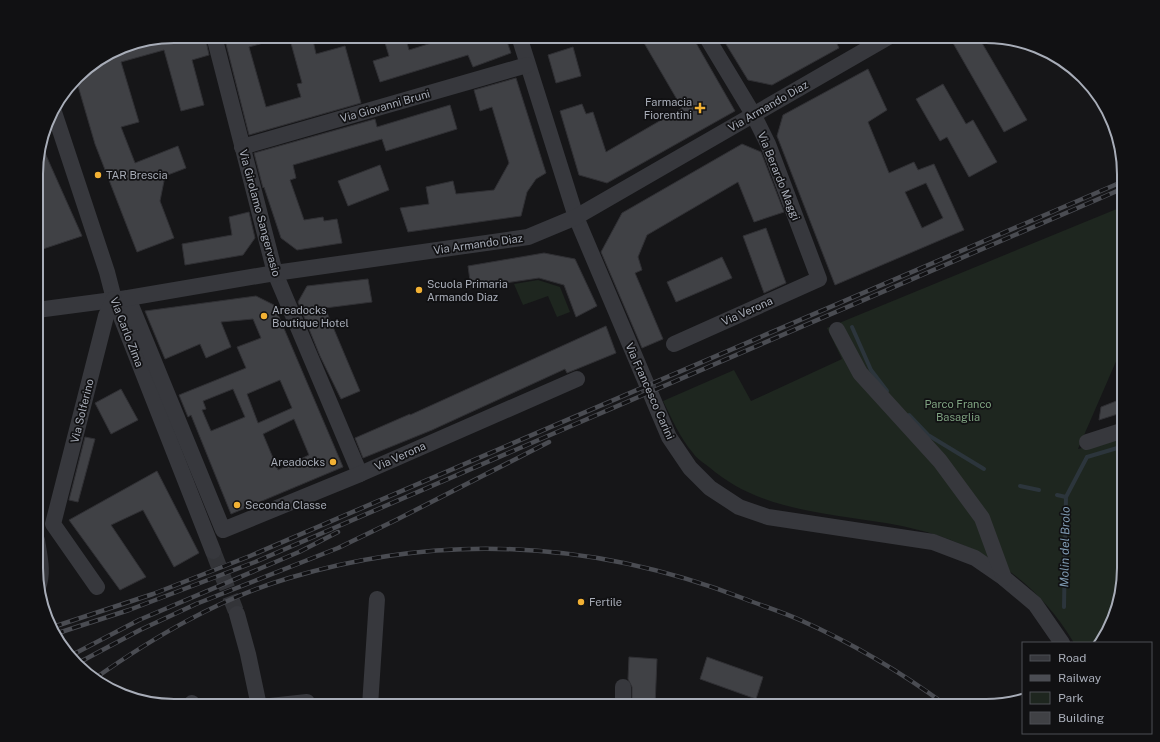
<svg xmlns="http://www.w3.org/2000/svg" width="1160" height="742" font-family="'Public Sans',sans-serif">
  <rect width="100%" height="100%" fill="#161618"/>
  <g fill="#1e261f">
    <path d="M1124 206V343L1078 449 1124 437V577L1101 643H1074C1035 577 977 542 902 526 836 513 763 514 709 467 704 463 697 459 693 453 680 438 672 419 663 401L734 370 751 401 842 359 827 328Z"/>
    <polygon points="538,280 560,287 570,312 557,317 548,296 523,305 514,284"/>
  </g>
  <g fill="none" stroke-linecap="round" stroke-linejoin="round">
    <g stroke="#2c353c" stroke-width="4">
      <polyline points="852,327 871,370 887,391"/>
      <polyline points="909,415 928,435 984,469"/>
      <polyline points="1020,486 1039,490"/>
      <polyline points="1057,495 1066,497 1064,607"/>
      <polyline points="1066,497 1087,457 1124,446"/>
    </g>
  </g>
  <g fill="#404145" stroke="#303034" fill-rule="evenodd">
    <polygon points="174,36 205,36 209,55 192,60 204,105 181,111 164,50 121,62 139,122 121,127 135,163 178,146 186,168 165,176 160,201 174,238 137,252 95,144 76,79 83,70 122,46"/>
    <polygon points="224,36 278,36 278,39 249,47 266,107 301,97 297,84 302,83 289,36 312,36 316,54 345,46 361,103 249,135"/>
    <polygon points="383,36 405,36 409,50 454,36 505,36 511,53 473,67 468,55 380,82 373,61 389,56"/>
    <polygon points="640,36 692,36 735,111 607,183 579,175 560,111 582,104 586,114 593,112 606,152 682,108"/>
    <polygon points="721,36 833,36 839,48 772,85 748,80"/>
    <polygon points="949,36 993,37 982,43 1027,120 1004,132"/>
    <polygon points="573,47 581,76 556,83 548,55"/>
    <path d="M868 69 887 110 868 122 889 173 914 162 918 170 934 164 964 230 835 285 777 136 783 115ZM926 183 943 218 922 228 905 192Z"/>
    <polygon points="516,78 546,173 536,179 527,192 521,216 408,232 400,208 429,204 426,187 453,181 456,194 494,190 509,163 492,107 480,111 474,90"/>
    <polygon points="943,84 966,124 973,120 997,162 969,177 947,137 940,141 916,99"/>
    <polygon points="450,105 457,129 386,151 382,139 293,165 296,178 290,180 304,220 323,217 324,221 337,219 342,243 297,250 281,238 264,187 263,188 254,153 375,119 377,127"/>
    <polygon points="41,144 82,236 37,251 37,156"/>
    <polygon points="742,144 761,152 784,212 754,222 738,182 647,235 638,257 642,270 635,273 663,339 642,348 601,252 622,213"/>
    <polygon points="380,165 389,190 348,206 338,181"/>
    <polygon points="249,212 255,238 243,255 185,265 182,244 232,235 229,217"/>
    <polygon points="766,228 786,283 764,293 743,236"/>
    <polygon points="544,253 575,259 597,306 576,317 564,285 539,278 471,288 468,266"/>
    <polygon points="722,257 732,278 676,302 667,282"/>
    <polygon points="368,279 372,302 325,308 360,391 341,399 320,356 298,302 307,286"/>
    <path d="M256 296 274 305 343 467 231 514 191 415 188 417 179 395 246 368 237 347 261 338 253 319 221 322 231 347 206 358 200 344 165 359 145 311ZM280 380 292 408 258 423 247 394ZM233 389 245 417 211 431 202 410 206 409 203 401ZM294 419 309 455 278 470 263 434Z"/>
    <polygon points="606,326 616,353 567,373 565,369 432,430 363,458 355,438 410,414 410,415"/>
    <polygon points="121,389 138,420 111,434 95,403"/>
    <polygon points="1124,398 1124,412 1099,420 1101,407"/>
    <polygon points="85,437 95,439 78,502 69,500"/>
    <polygon points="157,471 199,553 174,567 143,510 111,525 146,577 120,590 69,520"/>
    <polygon points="629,657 657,659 655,706 632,706 632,687 628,679"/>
    <polygon points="707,657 763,677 756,699 700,679"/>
  </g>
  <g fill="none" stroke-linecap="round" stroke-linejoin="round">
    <polyline stroke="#333438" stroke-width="16" stroke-dasharray="16 8" stroke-linecap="butt" points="213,551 237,614"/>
    <g stroke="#37383d" stroke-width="16">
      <polyline points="214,36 275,273 360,474"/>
      <polyline points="519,36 576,217 669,437 690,468 710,488 739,507 768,517 933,542 975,558 1004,578 1035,604 1062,643"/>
      <polyline points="53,109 107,272 114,299 213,551"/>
      <polyline points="242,147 527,65"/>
      <polyline points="128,298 223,530 360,474 577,379"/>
      <polyline points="37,310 128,298 275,273 528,237 576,217 890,36"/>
      <polyline points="837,330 860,373 940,461 982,518 1004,578"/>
      <polyline points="674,344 819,279 768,144 753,114 706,36"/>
      <polyline points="1087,442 1124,430"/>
      <path d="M37 540C39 555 44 572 38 587"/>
      <polyline points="97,587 53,524 106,316 114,299"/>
      <polyline points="237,614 248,654 259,706"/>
      <polyline points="191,706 192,703"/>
      <polyline points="270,706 307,702"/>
      <polyline points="370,706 377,599"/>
      <polyline points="623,706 623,687"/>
    </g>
    <defs>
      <g id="rail">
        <polyline points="53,627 153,594 250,556 1124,181"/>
        <polyline points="55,634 129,610 255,562 1124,188"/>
        <polyline points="70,656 139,620 299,552 338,532"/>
        <polyline points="78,663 140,630 196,604 338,548 396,520 549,442"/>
        <path d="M94 679C154 637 218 599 289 578 443 532 595 541 745 599 763 606 782 612 800 620 852 643 901 672 947 706"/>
      </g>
    </defs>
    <use href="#rail" stroke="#4a4c52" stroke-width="4.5"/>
    <use href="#rail" stroke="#111113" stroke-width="3" stroke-dasharray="9" stroke-linecap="butt"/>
  </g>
  <g fill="#f2b134" stroke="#111113" stroke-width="1.5">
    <path d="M698 102h4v4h4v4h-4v4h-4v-4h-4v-4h4z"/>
    <circle cx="98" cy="175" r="4"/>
    <circle cx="419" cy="290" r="4"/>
    <circle cx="264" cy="316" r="4"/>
    <circle cx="333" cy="462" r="4"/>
    <circle cx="237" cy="505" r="4"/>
    <circle cx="581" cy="602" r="4"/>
  </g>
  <g text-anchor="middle" stroke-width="3.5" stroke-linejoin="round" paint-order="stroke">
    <g font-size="11" fill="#a8adb8" stroke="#111113" text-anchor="start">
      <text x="692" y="106" text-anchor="end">Farmacia<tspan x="692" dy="13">Fiorentini</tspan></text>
      <text x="106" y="179">TAR Brescia</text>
      <text x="427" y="288">Scuola Primaria<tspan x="427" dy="13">Armando Diaz</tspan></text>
      <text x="272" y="314">Areadocks<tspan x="272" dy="13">Boutique Hotel</tspan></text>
      <text x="325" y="466" text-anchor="end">Areadocks</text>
      <text x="245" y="509">Seconda Classe</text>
      <text x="589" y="606">Fertile</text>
    </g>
    <g font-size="11" fill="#a8adb8" stroke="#111113">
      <text transform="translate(385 106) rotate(-16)" y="4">Via Giovanni Bruni</text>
      <text transform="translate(768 106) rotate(-30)" y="4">Via Armando Diaz</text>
      <text transform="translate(779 176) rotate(68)" y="4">Via Berardo Maggi</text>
      <text transform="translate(260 213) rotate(75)" y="4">Via Girolamo Sangervasio</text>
      <text transform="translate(478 244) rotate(-8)" y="4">Via Armando Diaz</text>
      <text transform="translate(747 311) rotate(-24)" y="4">Via Verona</text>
      <text transform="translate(127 332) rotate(69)" y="4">Via Carlo Zima</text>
      <text transform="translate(650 391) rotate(66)" y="4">Via Francesco Carini</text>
      <text transform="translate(82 411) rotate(-76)" y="4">Via Solferino</text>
      <text transform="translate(400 456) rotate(-24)" y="4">Via Verona</text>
    </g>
    <g font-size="11" fill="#7fa381" stroke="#111113">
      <text x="958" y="408">Parco Franco<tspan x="958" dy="13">Basaglia</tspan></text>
    </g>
    <g font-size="12" font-style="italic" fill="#7f9bb3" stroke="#111113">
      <text transform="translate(1065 547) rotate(-89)" y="4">Molin del Brolo</text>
    </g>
  </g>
  <path d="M0 0H1160V742H0ZM174 43H986A131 131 0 0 1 1117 174V568A131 131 0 0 1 986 699H174A131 131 0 0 1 43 568V174A131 131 0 0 1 174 43Z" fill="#111113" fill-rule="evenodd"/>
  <path fill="none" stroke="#a8adb8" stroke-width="2" d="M174 43H986A131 131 0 0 1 1117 174V568A131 131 0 0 1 986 699H174A131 131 0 0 1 43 568V174A131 131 0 0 1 174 43Z"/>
  <rect x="1022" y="642" width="130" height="92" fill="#111113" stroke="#4d4f55"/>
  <rect x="1030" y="655" width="20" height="6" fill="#37383d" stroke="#4d4f55"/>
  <text x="1058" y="662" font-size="12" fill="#a8adb8">Road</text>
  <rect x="1030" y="675" width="20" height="6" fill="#4a4c52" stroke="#4d4f55"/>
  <text x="1058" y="682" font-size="12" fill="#a8adb8">Railway</text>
  <rect x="1030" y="692" width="20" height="12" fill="#1e261f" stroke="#4d4f55"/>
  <text x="1058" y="702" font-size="12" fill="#a8adb8">Park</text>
  <rect x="1030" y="712" width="20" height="12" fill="#404145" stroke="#4d4f55"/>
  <text x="1058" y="722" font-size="12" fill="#a8adb8">Building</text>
</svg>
